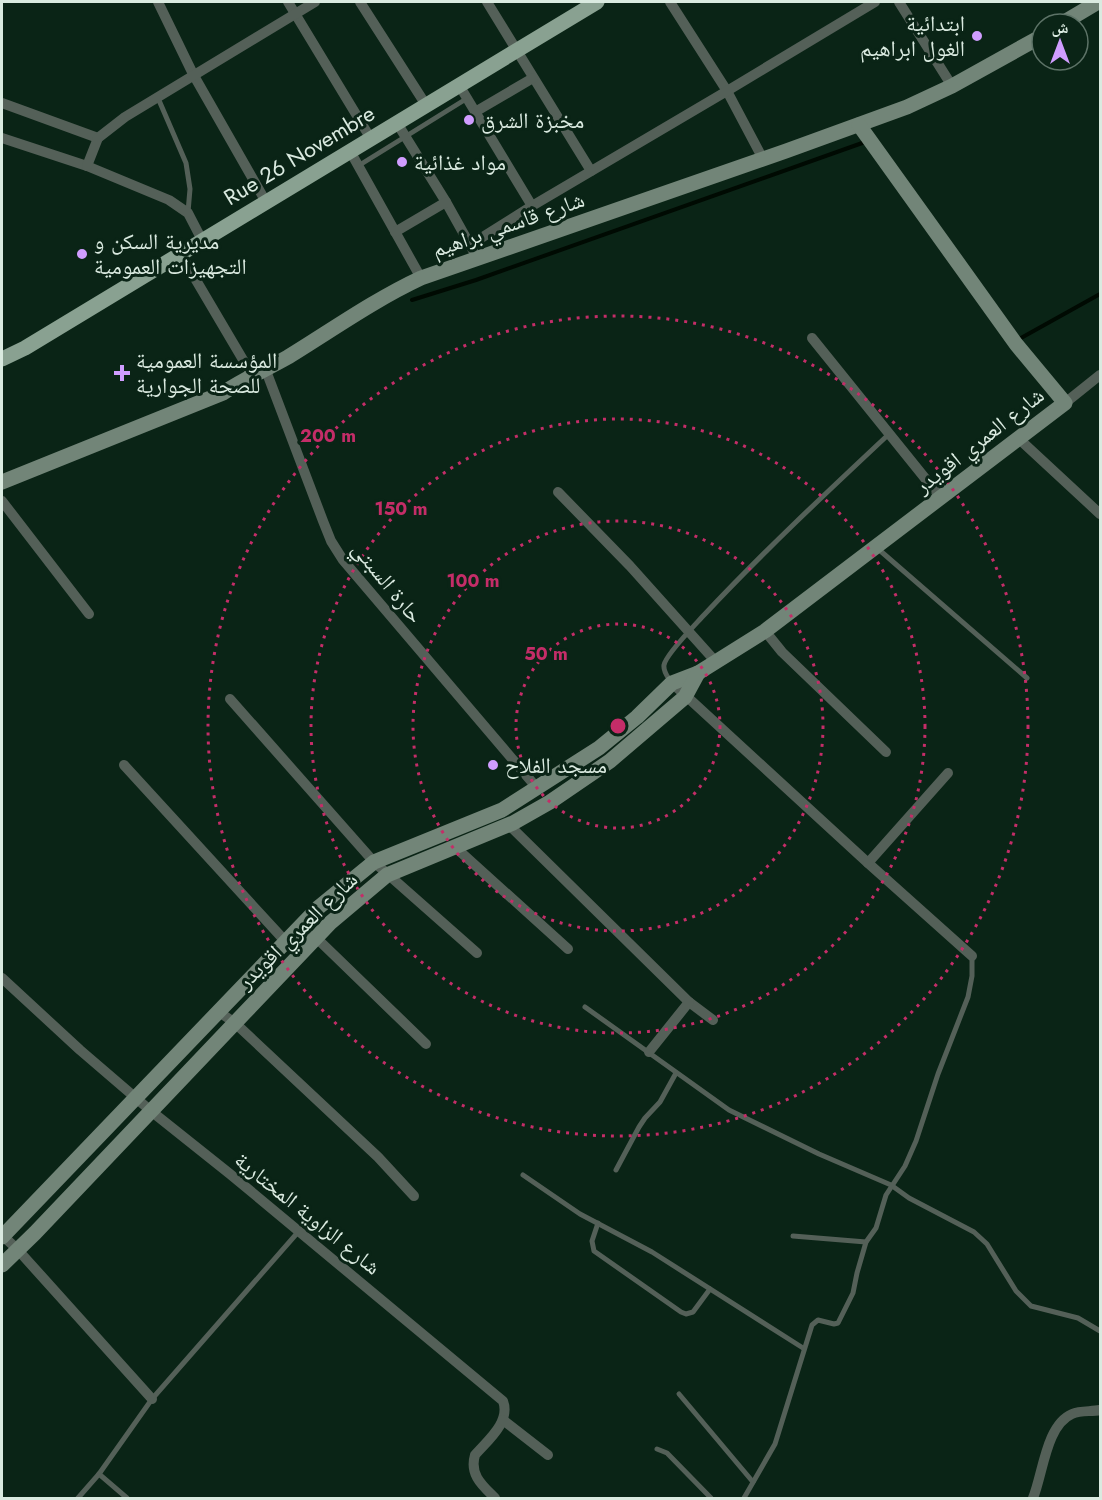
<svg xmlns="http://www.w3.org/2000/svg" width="1102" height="1500" font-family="Jost,'Noto Naskh Arabic',sans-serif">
  <rect width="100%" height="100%" fill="#0a2416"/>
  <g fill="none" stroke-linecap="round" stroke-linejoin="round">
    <g stroke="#000a02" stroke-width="4">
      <polyline points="412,300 476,280 865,142"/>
      <polyline points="1021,338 1100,294"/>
    </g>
    <g stroke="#546058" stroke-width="5">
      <polyline points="158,98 186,163 190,189 188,212"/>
      <polyline points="358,166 466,99"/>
      <polyline points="877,548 1027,678"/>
      <path d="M671 682C668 677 663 672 664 665 666 654 695 625 704 615 763 552 826 493 889 434"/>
      <polyline points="585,1007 729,1110 819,1154 891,1185 909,1198 974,1232 987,1244 1016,1291 1031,1306 1078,1318 1100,1331"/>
      <polyline points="616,1170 639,1127 645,1118 660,1102 676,1073"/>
      <polyline points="523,1175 580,1214 652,1252 803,1348"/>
      <polyline points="598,1223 592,1241 594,1251 681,1312 686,1314 693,1312 710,1289"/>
      <polyline points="793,1236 866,1242"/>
      <polyline points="679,1394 753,1482"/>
      <polyline points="657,1449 667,1453 711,1498"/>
      <polyline points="99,1474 127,1498"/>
      <polyline points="78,1498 99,1474 152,1399 299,1231"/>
      <polyline points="744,1498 775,1444 812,1325 818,1320 834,1324 838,1323 853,1293 857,1273 866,1242 876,1228 886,1195 905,1166 916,1141 938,1074 968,997 972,976 972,956"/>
    </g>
    <g stroke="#546058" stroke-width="10">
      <polyline points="158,2 193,74 266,202"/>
      <polyline points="288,2 371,139"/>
      <polyline points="360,2 426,105"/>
      <polyline points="487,2 591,171"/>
      <polyline points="670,2 727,91 763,159"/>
      <polyline points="899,2 952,86"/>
      <polyline points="459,85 532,206"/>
      <polyline points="2,103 98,138"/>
      <polyline points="475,112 533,78"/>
      <polyline points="397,123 446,202 470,245"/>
      <polyline points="2,138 87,166 169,200 188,213 202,240"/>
      <polyline points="350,151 421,278"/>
      <polyline points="87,166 98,138 125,117 315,2"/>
      <polyline points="395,232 446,202"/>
      <polyline points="180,253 252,375"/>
      <polyline points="477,258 470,245 532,206 727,91 875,2"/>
      <polyline points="812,338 941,498"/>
      <polyline points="265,368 323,521 331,541 343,560 537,788"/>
      <polyline points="1065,403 1100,375"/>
      <polyline points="1018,438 1100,514"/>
      <polyline points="558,492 630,566 716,662"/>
      <polyline points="2,501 89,614"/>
      <polyline points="765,631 782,652 886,752"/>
      <polyline points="672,683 868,863 972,956"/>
      <polyline points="230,699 374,862 477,953"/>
      <polyline points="124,765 286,942"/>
      <polyline points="509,825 689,1002 713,1020"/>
      <polyline points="455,847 568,949"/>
      <polyline points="868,863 948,773"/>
      <polyline points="302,924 426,1044"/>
      <path d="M2 978 80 1050 151 1111 230 1174 503 1401C511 1422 487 1441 475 1455 469 1475 483 1486 495 1498"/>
      <polyline points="219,1012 235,1023 378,1157 414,1196"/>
      <polyline points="649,1052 689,1002"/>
      <polyline points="2,1235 18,1250 152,1399"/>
      <polyline points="503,1420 548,1455"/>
      <path d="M1033 1498C1043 1474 1046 1425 1072 1414 1081 1410 1091 1412 1100 1410"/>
    </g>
    <g stroke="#728578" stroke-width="15">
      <polyline points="1061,24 1098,2"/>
      <path d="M2 482 223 393C244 379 267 369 288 357 332 330 374 300 421 278L786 151 907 107 952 86 1042 36"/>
      <polyline points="2,1237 319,907 374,862 502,810 599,748 637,717 672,683 698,673 765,631 1065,403 1016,344 859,125"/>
      <polyline points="2,1265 35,1233 330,923 387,875 513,823 550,802 610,761 685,697 698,673"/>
    </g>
    <polyline stroke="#89a191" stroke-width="15" points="2,359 25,348 597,2"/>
  </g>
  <g fill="none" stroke="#c42d68" stroke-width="3" stroke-dasharray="3 6">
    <circle cx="618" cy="726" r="102"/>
    <circle cx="618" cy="726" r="205"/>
    <circle cx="618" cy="726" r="307"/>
    <circle cx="618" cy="726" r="410"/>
  </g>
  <g fill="#d09dff" stroke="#0a2416" stroke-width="2">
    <circle cx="977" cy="36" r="6"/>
    <circle cx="469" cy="120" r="6"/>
    <circle cx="402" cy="162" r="6"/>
    <circle cx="82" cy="254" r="6"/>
    <path d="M119 364h6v6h6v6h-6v6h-6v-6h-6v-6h6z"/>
    <circle cx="493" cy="765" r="6"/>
  </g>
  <g text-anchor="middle" stroke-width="6" stroke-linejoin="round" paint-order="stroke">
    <g font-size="22" fill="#daeae0" stroke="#0a2416" text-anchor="start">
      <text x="965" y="31" text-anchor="end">ابتدائية<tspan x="965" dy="25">الغول ابراهيم</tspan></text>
      <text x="481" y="128">مخبزة الشرق</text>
      <text x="414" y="170">مواد غذائية</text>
      <text x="94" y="249">مديرية السكن و<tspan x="94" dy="25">التجهيزات العمومية</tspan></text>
      <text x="136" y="368">المؤسسة العمومية<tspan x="136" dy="25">للصحة الجوارية</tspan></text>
      <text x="505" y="773">مسجد الفلاح</text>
    </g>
    <g font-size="22" fill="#daeae0" stroke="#0a2416">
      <text transform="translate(299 155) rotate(-31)" y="8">Rue 26 Novembre</text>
      <text transform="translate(508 224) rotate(-19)" y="8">شارع قاسمي براهيم</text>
      <text transform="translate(979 440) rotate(-38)" y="8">شارع العمري اقويدر</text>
      <text transform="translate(388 582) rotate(51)" y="8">حارة السبتي</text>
      <text transform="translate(297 930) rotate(-44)" y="8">شارع العمري اقويدر</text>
      <text transform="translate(308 1213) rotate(39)" y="8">شارع الزاوية المختارية</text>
    </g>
  </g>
  <circle cx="618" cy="726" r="9" fill="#c42d68" stroke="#0a2416" stroke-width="3"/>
  <g font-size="18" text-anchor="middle" font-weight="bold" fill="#c42d68" stroke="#0a2416" stroke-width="6" stroke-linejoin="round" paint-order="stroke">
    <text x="328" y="442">200 m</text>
    <text x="401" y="515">150 m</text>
    <text x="473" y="587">100 m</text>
    <text x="546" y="660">50 m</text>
  </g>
  <rect width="1102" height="1500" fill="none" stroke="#daeae0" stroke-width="6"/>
  <g transform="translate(1060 42)"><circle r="28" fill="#0a2416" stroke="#5d7367" stroke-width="1.5"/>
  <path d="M0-4.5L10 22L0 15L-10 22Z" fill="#d09dff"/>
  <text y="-9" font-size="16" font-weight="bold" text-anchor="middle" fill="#daeae0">ش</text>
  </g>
</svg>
